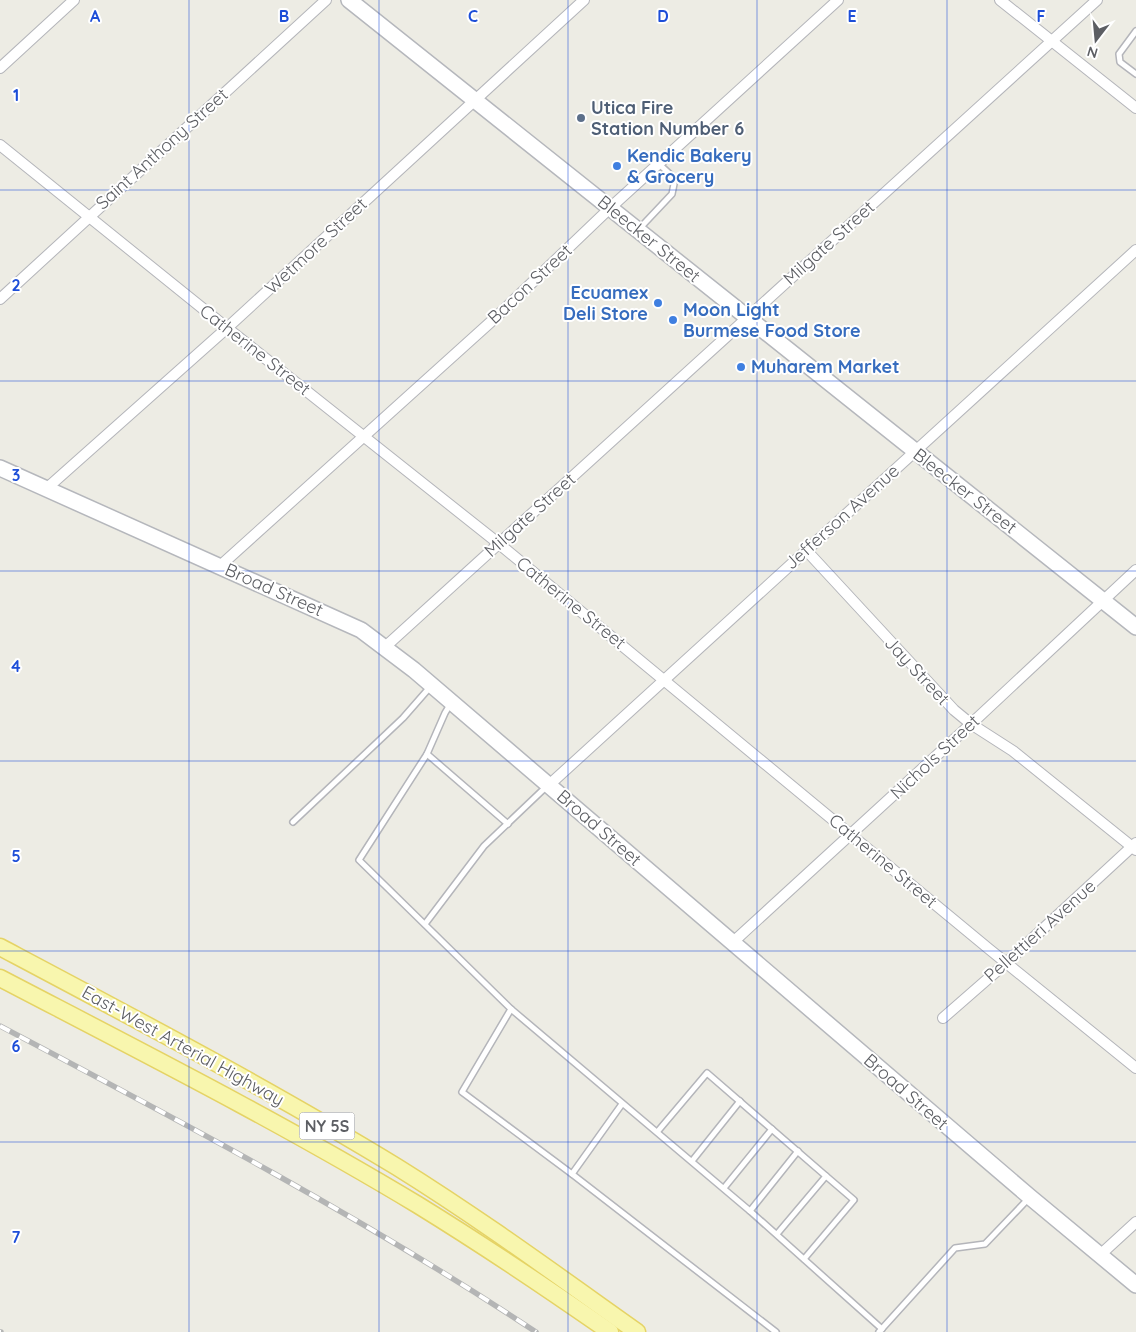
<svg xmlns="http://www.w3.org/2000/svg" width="1136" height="1332" font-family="Quicksand,sans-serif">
  <rect width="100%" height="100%" fill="#edece4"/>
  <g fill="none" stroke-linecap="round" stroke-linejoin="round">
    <defs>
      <g id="lane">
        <polyline points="1136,31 1119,54 1120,62 1136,74"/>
        <polyline points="639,229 672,194 674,184 672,176 659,164"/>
        <polyline points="451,703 445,713 427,754 508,824"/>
        <polyline points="427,754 359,860 511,1009 750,1211 882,1329"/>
        <polyline points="293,822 403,718 431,686"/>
        <polyline points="425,924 484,846 547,786"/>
        <polyline points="511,1009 462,1092 572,1174 776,1332"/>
        <polyline points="658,1131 707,1073 826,1176 777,1234"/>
        <polyline points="692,1161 740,1101"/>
        <polyline points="572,1174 622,1104"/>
        <polyline points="724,1188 772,1129"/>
        <polyline points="750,1211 798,1151"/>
        <polyline points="804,1259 854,1200 826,1176"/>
        <polyline points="879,1332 955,1248 985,1244 1029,1198"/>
      </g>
      <g id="street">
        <polyline points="1000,0 1136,108"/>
        <polyline points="0,68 74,0"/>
        <polyline points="0,145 227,328 498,543 989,949 1136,1068"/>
        <polyline points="0,299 326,0"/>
        <polyline points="46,489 227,328 584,0"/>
        <polyline points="806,550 954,710 971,724 1013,751 1136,850"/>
        <polyline points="220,566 494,319 610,208 838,0"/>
        <polyline points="385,647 1097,0"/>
        <polyline points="549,785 1136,250"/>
        <polyline points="732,943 971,724 1136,570"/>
        <polyline points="943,1018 1006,963 1136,843"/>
        <polyline points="1100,1255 1136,1222"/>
      </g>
      <g id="secondary">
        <polyline points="349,0 1136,627"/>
        <polyline points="0,468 361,630 414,670 1030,1197 1136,1285"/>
      </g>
      <g id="primary">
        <path d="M0 947C134 1018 267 1088 397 1167 479 1218 558 1276 637 1332"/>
        <path d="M0 978C140 1051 282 1123 418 1205 483 1245 547 1288 610 1332"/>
      </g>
    </defs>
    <use href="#lane" stroke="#b4b5ba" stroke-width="8"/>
    <use href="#street" stroke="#b4b5ba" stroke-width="12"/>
    <use href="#secondary" stroke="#b5b7bc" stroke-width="18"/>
    <use href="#primary" stroke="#e5d365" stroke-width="19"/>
    <use href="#lane" stroke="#fff" stroke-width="5"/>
    <use href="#street" stroke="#fff" stroke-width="10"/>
    <use href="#secondary" stroke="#fff" stroke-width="15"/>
    <use href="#primary" stroke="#f8f6ae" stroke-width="16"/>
    <defs>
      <g id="rail">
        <path d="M0 1026C182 1122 364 1218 536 1332"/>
        <polyline points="0,1332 1,1332"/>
      </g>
    </defs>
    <use href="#rail" stroke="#b4b5b5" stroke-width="5.5"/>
    <use href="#rail" stroke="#fff" stroke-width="4" stroke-dasharray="11" stroke-linecap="butt"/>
  </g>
  <path fill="none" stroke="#1d4ed8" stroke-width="1" stroke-opacity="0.55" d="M189 0V1332M379 0V1332M568 0V1332M757 0V1332M947 0V1332M0 190H1136M0 381H1136M0 571H1136M0 761H1136M0 951H1136M0 1142H1136"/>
  <circle fill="#5c6f8a" stroke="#fff" stroke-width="2" cx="581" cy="118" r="5"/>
  <g fill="#3f7fe0" stroke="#fff" stroke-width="2">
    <circle cx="617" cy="166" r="5"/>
    <circle cx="658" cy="303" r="5"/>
    <circle cx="673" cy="320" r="5"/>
    <circle cx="741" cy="367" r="5"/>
  </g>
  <g text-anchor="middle" stroke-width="4" stroke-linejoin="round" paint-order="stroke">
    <rect fill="#fff" stroke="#8d8e92" stroke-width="1" x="299.5" y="1112.5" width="55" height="27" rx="4"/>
    <g font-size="16" font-weight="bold" fill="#5c5e63">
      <text x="327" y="1132">NY 5S</text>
    </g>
    <g font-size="18" font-weight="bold" fill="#4e5e75" stroke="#fff" text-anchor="start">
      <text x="591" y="114">Utica Fire<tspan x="591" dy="21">Station Number 6</tspan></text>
    </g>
    <g font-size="18" fill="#5c5e63" stroke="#fff">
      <text transform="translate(162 149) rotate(-42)" y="6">Saint Anthony Street</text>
      <text transform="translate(649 239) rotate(39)" y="6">Bleecker Street</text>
      <text transform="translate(829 243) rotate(-42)" y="6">Milgate Street</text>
      <text transform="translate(316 246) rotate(-43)" y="6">Wetmore Street</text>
      <text transform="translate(530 284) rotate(-43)" y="6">Bacon Street</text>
      <text transform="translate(255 350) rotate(38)" y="6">Catherine Street</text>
      <text transform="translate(965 491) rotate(38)" y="6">Bleecker Street</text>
      <text transform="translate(530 515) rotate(-42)" y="6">Milgate Street</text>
      <text transform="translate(842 517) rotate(-42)" y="6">Jefferson Avenue</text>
      <text transform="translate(274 590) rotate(24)" y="6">Broad Street</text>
      <text transform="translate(571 603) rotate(39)" y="6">Catherine Street</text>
      <text transform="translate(917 671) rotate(47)" y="6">Jay Street</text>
      <text transform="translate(935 757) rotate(-43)" y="6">Nichols Street</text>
      <text transform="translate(599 828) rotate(41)" y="6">Broad Street</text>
      <text transform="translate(883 861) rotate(40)" y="6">Catherine Street</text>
      <text transform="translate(1040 931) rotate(-42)" y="6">Pellettieri Avenue</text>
      <text transform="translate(183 1046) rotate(29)" y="6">East-West Arterial Highway</text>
      <text transform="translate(906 1092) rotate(41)" y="6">Broad Street</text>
    </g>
    <g font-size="18" font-weight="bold" fill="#366cbe" stroke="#fff" text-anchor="start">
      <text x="627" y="162">Kendic Bakery<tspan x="627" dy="21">&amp; Grocery</tspan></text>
      <text x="648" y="299" text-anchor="end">Ecuamex<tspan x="648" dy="21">Deli Store</tspan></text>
      <text x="683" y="316">Moon Light<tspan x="683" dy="21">Burmese Food Store</tspan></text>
      <text x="751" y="373">Muharem Market</text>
    </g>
  </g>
  <g font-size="16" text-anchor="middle" font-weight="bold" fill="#1d4ed8" stroke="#fff" stroke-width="4" stroke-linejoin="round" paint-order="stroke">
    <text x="95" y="22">A</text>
    <text x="284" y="22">B</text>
    <text x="473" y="22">C</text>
    <text x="663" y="22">D</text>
    <text x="852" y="22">E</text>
    <text x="1041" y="22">F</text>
    <text x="16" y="101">1</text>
    <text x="16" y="291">2</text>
    <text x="16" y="481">3</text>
    <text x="16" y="672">4</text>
    <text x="16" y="862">5</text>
    <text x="16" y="1052">6</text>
    <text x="16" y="1243">7</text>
  </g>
  <g transform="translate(1096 40) rotate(196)" stroke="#ffffff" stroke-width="4" paint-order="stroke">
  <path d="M0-4L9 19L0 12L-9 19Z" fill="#5c5e63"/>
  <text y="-8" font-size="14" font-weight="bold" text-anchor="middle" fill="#5c5e63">N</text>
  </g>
</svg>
